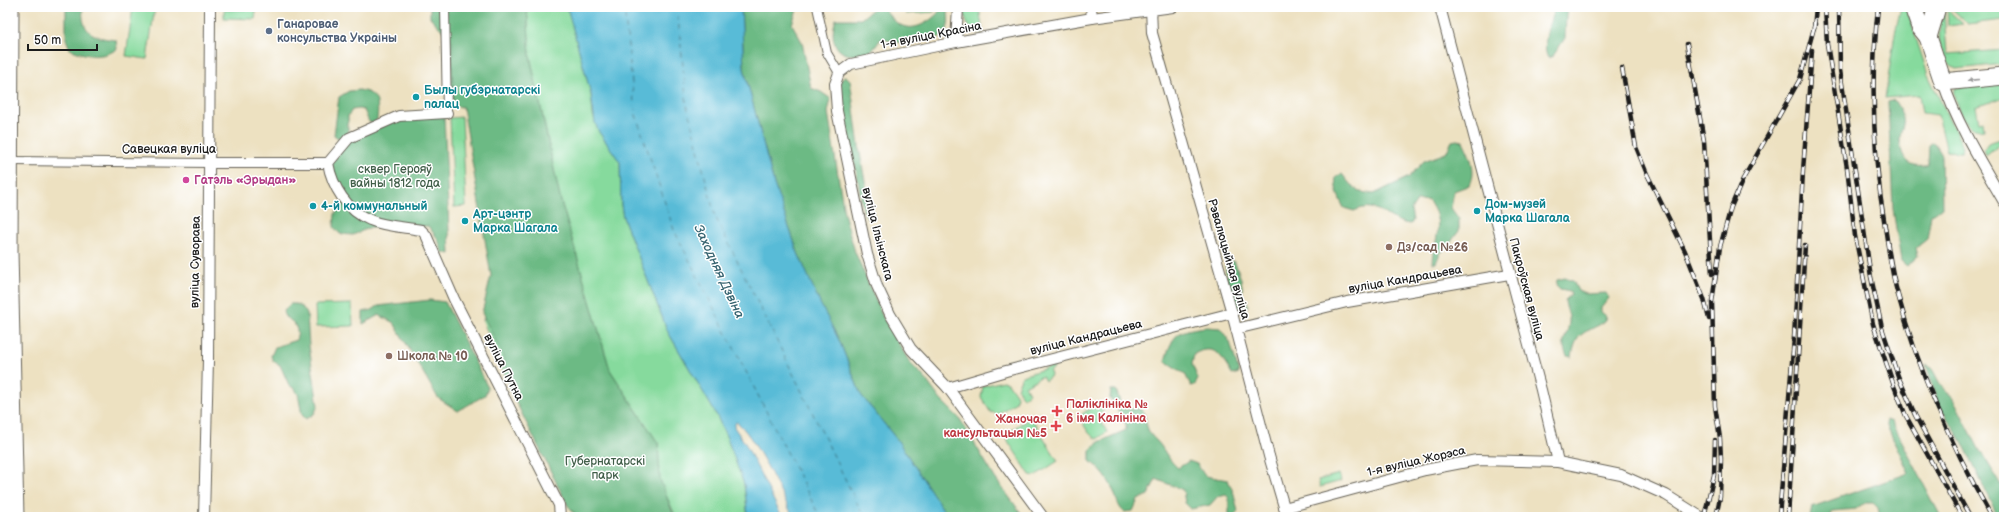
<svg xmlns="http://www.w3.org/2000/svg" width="2011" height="524" font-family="'Balsamiq Sans',sans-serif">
  <rect width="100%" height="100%" fill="#fff"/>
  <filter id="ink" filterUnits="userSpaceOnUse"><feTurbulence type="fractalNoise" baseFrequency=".025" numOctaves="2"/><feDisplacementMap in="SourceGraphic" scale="8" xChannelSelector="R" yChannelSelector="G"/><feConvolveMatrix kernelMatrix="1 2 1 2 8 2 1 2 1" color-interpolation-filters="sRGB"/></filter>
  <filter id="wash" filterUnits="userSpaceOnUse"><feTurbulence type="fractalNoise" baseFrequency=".012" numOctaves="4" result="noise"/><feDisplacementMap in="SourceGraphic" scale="16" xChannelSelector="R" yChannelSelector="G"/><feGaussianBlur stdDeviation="0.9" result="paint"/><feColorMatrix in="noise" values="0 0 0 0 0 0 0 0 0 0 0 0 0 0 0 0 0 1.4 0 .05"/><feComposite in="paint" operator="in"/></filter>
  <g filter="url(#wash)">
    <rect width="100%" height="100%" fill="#ede1c1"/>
    <g fill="#86da9d" stroke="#517b5c">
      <polygon points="133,7 155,7 147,59 126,56"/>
      <polygon points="448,7 538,296 659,466 658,443 610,370 560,198 530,56 527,7 567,7 591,94 593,115 599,132 620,162 621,205 623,217 668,332 716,414 727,438 744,484 748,517 676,517 665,493 646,517 575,517 503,371 483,321 494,262 469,107 450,95"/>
      <polygon points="905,7 934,7 934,12 906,14"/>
      <path d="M965 7H979L983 33C968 31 964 22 965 7Z"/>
      <polygon points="1901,7 1906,7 1928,75 1963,147 1961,152 1947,151 1938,115 1922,113 1919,95 1885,98 1895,33"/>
      <polygon points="1950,7 2004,7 2004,20 1968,24"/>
      <polygon points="253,9 256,12 255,19 224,18 224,10"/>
      <polygon points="1947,9 1963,24 1948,26"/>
      <path d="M1944 12 1947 54 2004 50V64L1956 69C1937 61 1936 28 1944 12Z"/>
      <path d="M2004 81V97L1976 107 1979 122 1983 121 1984 129C1979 130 1973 130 1969 126 1963 119 1952 95 1955 88Z"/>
      <polygon points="462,117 466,206 454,207 450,118"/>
      <polygon points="2004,138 2004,141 1986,156 1984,149 1988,143"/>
      <polygon points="352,304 353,326 316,327 315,305"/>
      <polygon points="1053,366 1054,368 1050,371 1051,376 1045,381 1042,376 1025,386 1029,393 1023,398 1017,388 1022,376"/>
      <polygon points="1003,381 1008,383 1017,396 1016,402 996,415 993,412 991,413 981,397 983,386"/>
      <path d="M1093 406H1100L1104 410 1098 416 1107 432 1097 439C1089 436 1082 424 1081 415Z"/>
      <polygon points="1031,417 1058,461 1035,476 1030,475 1004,435"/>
      <polygon points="1339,474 1341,481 1320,487 1318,480"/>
    </g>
    <g fill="#6cba84" stroke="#446b50">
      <path d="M66 7H83C80 33 95 38 116 40L117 49C102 59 86 56 70 49L66 39Z"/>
      <polygon points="430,7 527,7 530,56 560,198 610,370 658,443 660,479 672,511 676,517 579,517 568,506 512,394 502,354 482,313 491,276 463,107 453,106 452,41 430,17"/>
      <polygon points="741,7 798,7 792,24 802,42 811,88 821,92 831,99 828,112 844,213 855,252 883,317 910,363 924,377 940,399 960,419 995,478 1024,517 948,517 898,441 861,395 839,340 820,304 798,253 774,184 747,81 744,68"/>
      <path d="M872 7H884C897 31 915 34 936 15 939 12 940 8 945 7 951 14 948 26 946 34L941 37 903 43 881 39C878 42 875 49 871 51 843 63 826 47 836 19H861L873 9Z"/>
      <path d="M1569 7 1566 15 1565 38 1553 56 1548 58C1541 46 1550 20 1555 8Z"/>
      <path d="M845 75 850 80C857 126 860 172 874 216L867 219 863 210 855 165 848 148 840 110 838 84Z"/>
      <path d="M359 90C378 93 379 102 377 120L374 123 369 122 364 110 359 109 352 110 348 116V134L344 138H338L334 135 339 97 349 91Z"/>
      <path d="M1894 100C1897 105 1901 111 1903 117 1905 123 1900 132 1900 139 1900 157 1909 170 1928 164L1929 145 1933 142 1941 155 1942 207 1931 215 1927 239 1916 248 1918 256 1907 266 1901 261 1893 209 1888 102Z"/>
      <polygon points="405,116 444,116 450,254 442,252 438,239 428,226 371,227 353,235 340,234 334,227 335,214 347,196 344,186 335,179 332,162 350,140"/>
      <path d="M1457 140 1463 141C1470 156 1477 169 1470 185L1454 191 1451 208 1459 219V231C1452 239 1449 248 1440 253L1436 263H1433C1434 237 1446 224 1428 200L1417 201 1411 210 1413 220 1411 224C1388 223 1379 199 1354 211L1344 208C1339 198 1334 188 1336 177L1342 174 1350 184 1360 192 1374 194 1409 177 1424 161 1446 153 1452 141Z"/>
      <path d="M1229 261H1234C1239 271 1244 286 1242 296L1247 301 1248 306 1244 310 1234 307 1227 281 1225 265Z"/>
      <path d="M1565 278 1573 281 1578 291 1586 294 1606 293 1609 298 1601 308V312L1606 316 1604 322C1585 334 1576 330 1572 357L1567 356C1559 339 1568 337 1569 322 1570 314 1565 308 1565 300L1571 295 1570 291 1560 289 1556 285 1557 280Z"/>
      <polygon points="430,300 445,302 488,388 485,395 458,411 438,398 394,323 379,315 363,324 363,312 372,310 378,306"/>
      <path d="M290 304H297L303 308 307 314 309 346 318 406 314 414 306 419 302 415 298 394 295 389 289 385 280 365 273 361 271 356 275 347 296 340C300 329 295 322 285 317L284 311Z"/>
      <path d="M1207 327 1220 328 1230 342 1239 373 1232 375C1223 358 1216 342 1194 354L1192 364 1198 379 1195 385 1191 386 1185 374 1165 361C1173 332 1179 330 1207 327Z"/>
      <path d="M1926 364C1937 369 1936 387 1952 396L1979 449 2004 489V517H1998L1963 443 1938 404Z"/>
      <path d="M1111 390H1116L1122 408 1141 409C1146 415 1145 422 1148 429 1151 437 1157 440 1161 446 1167 455 1170 461 1178 468L1189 461 1197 464 1205 476 1228 480 1234 494 1238 512 1233 517 1229 516V499L1226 494 1218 496 1210 505 1191 509 1185 503 1183 490 1156 479 1148 495 1138 500 1133 511 1124 512C1117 506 1117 498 1113 490 1108 478 1100 469 1090 461V450L1099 442 1126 430V424L1110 398Z"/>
      <polygon points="1887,420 1892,422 1941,517 1880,517 1878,508 1873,503 1864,503 1856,509 1832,511 1831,517 1810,517 1812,507 1909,473 1886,424"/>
    </g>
    <path fill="#58bbd7" stroke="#3a6c7a" d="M567 7H741L744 68 747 81 774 184 798 253 820 303 839 340 861 395 898 441 948 517H793C784 499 751 429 736 422L734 427 745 443 782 517H748L744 484 727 438 716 414 668 332 623 217 621 205 620 162 599 132 595 123 591 94Z"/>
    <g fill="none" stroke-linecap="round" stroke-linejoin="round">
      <g stroke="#376470" stroke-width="1" stroke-dasharray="5 4" stroke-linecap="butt">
        <polyline points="624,7 635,112 674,230 820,517"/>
        <polyline points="677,7 687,106 715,216 864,517"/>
      </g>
    </g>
  </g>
  <g filter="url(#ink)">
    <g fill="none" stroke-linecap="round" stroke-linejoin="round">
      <defs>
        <g id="pedestrian">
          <polyline points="445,7 447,113"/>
          <polyline points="817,7 827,53 839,73"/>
          <polyline points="11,161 209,163"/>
        </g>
        <g id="minor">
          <polyline points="1091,7 1092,18"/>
          <polyline points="1151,7 1152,33 1232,313 1269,456 1287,517"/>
          <polyline points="1440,7 1541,390 1558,462"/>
          <polyline points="956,42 958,7"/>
          <path d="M1943 82C1957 124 1982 164 2004 202"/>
          <path d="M447 113 399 116 349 138 328 163C332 186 347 211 370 220 386 227 405 227 421 230L426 235 454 299 559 505 560 517"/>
          <polyline points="209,163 328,163"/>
          <polyline points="1236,329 1347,302 1509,274"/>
          <polyline points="948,388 1006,371 1232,313"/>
          <polyline points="1284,508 1425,470 1477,460 1558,462 1621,475 1666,495 1701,517"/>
          <polyline points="204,517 208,360 210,7"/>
          <polyline points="1043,517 948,388 911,349 890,314 877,286 867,254 837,111 835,84 839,73 851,64 956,42 1092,18 1173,7"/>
        </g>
        <g id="primary">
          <polyline points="10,7 9,252 15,517"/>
          <polyline points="1913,7 1920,27 1928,37"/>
          <polyline points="1937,7 1928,37 1943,82 2004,76"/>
        </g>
      </defs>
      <use href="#pedestrian" stroke="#656156" stroke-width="10"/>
      <use href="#minor" stroke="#656156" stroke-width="12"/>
      <use href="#primary" stroke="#656156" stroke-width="19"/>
      <use href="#pedestrian" stroke="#fff" stroke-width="8"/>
      <use href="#minor" stroke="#fff" stroke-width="10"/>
      <use href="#primary" stroke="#fff" stroke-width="17"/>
      <defs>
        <g id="rail">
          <polyline points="1825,7 1827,44 1847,168 1855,236 1873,324 1894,386 1906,416 1962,517"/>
          <polyline points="1839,7 1840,70 1871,277 1882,328 1898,376 1915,415 1970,517"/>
          <path d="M1878 7C1870 83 1873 158 1886 233 1889 254 1892 275 1898 295 1919 373 1952 447 1992 517"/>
          <polyline points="1814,28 1816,7"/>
          <polyline points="1687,44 1704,141 1712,274"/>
          <polyline points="1622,68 1636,147 1647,174 1685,251 1704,299 1709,319"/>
          <polyline points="1704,517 1714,475 1715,440"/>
          <polyline points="1716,517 1720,497 1721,459 1720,438 1715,406 1712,302 1720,247 1731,207 1743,179 1800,79 1815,24"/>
          <polyline points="1779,517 1794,338 1803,171 1812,50"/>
          <polyline points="1788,517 1805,245"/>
        </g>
      </defs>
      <use href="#rail" stroke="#1c1c1c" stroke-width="4.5"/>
      <use href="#rail" stroke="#fff" stroke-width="3" stroke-dasharray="9" stroke-linecap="butt"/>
    </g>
    <defs><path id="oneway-solid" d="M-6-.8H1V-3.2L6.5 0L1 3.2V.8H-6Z"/></defs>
    <use fill="#999" href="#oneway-solid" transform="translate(1973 80) rotate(175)"/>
  </g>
  <circle fill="#5c6f8a" stroke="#fff" stroke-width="1.5" cx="269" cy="31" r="4"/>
  <g fill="#0f9aa8" stroke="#fff" stroke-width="1.5">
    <circle cx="416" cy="97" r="4"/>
    <circle cx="313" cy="206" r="4"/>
    <circle cx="1477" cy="211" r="4"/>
    <circle cx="465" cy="221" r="4"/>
  </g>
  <circle fill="#d1479c" stroke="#fff" stroke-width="1.5" cx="186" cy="180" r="4"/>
  <g fill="#8d6e63" stroke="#fff" stroke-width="1.5">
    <circle cx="1389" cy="247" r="4"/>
    <circle cx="389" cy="356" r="4"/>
  </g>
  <g fill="#e0444e" stroke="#fff" stroke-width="1.5">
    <path d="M1055 405h4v4h4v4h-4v4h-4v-4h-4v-4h4z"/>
    <path d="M1054 420h4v4h4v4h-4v4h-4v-4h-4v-4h4z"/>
  </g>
  <g text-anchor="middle" stroke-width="3" stroke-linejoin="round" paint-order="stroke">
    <g font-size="12" font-weight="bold" fill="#4e5e75" stroke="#fff" text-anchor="start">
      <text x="277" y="28">Ганаровае<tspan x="277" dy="14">консульства Украіны</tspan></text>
    </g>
    <g font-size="12" fill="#1c1c1c" stroke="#fff">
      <text transform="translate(931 35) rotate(-11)" y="4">1-я вуліца Красіна</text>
      <text x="169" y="153">Савецкая вуліца</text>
      <text transform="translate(878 234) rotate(76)" y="4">вуліца Ільінскага</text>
      <text transform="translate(1229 259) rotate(74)" y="4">Рэвалюцыйная вуліца</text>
      <text transform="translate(195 262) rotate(-89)" y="4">вуліца Суворава</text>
      <text transform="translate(1405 279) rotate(-10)" y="4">вуліца Кандрацьева</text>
      <text transform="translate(1527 289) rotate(75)" y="4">Пакроўская вуліца</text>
      <text transform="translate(1086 337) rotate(-14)" y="4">вуліца Кандрацьева</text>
      <text transform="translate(504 367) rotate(63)" y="4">вуліца Путна</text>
      <text transform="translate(1416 461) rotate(-13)" y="4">1-я вуліца Жорэса</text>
    </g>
    <g font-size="12" font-weight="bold" fill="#0d838f" stroke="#fff" text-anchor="start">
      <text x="424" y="94">Былы губэрнатарскі<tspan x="424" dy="14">палац</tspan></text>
      <text x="1485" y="208">Дом-музей<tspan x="1485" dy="14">Марка Шагала</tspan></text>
      <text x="321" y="210">4-й коммунальный</text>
      <text x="473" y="218">Арт-цэнтр<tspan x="473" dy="14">Марка Шагала</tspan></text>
    </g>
    <g font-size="12" fill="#415e49" stroke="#fff">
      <text x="395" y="173">сквер Герояў<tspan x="395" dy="14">вайны 1812 года</tspan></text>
      <text x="605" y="465">Губернатарскі<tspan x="605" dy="14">парк</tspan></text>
    </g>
    <g font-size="12" font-weight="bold" fill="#b23c85" stroke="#fff" text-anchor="start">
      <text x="194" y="184">Гатэль «Эрыдан»</text>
    </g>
    <g font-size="12" font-weight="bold" fill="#785e54" stroke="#fff" text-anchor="start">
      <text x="1397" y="251">Дз/сад №26</text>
      <text x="397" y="360">Школа № 10</text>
    </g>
    <g font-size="12" font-weight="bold" fill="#be3a42" stroke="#fff" text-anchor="start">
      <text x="1066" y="408">Паліклініка №<tspan x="1066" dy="14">6 імя Калініна</tspan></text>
      <text x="1047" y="423" text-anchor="end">Жаночая<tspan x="1047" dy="14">кансультацыя №5</tspan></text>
    </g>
    <g font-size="13" font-style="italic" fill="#376470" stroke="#fff">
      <text transform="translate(720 271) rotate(65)" y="5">Заходняя Дзвіна</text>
    </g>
  </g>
  <rect width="2011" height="524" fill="none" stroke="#fff" stroke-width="24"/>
  <path d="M28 44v6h69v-6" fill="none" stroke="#1c1c1c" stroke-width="2"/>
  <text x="34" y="44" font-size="12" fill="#1c1c1c" stroke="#ffffff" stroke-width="3" paint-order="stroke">50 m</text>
</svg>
